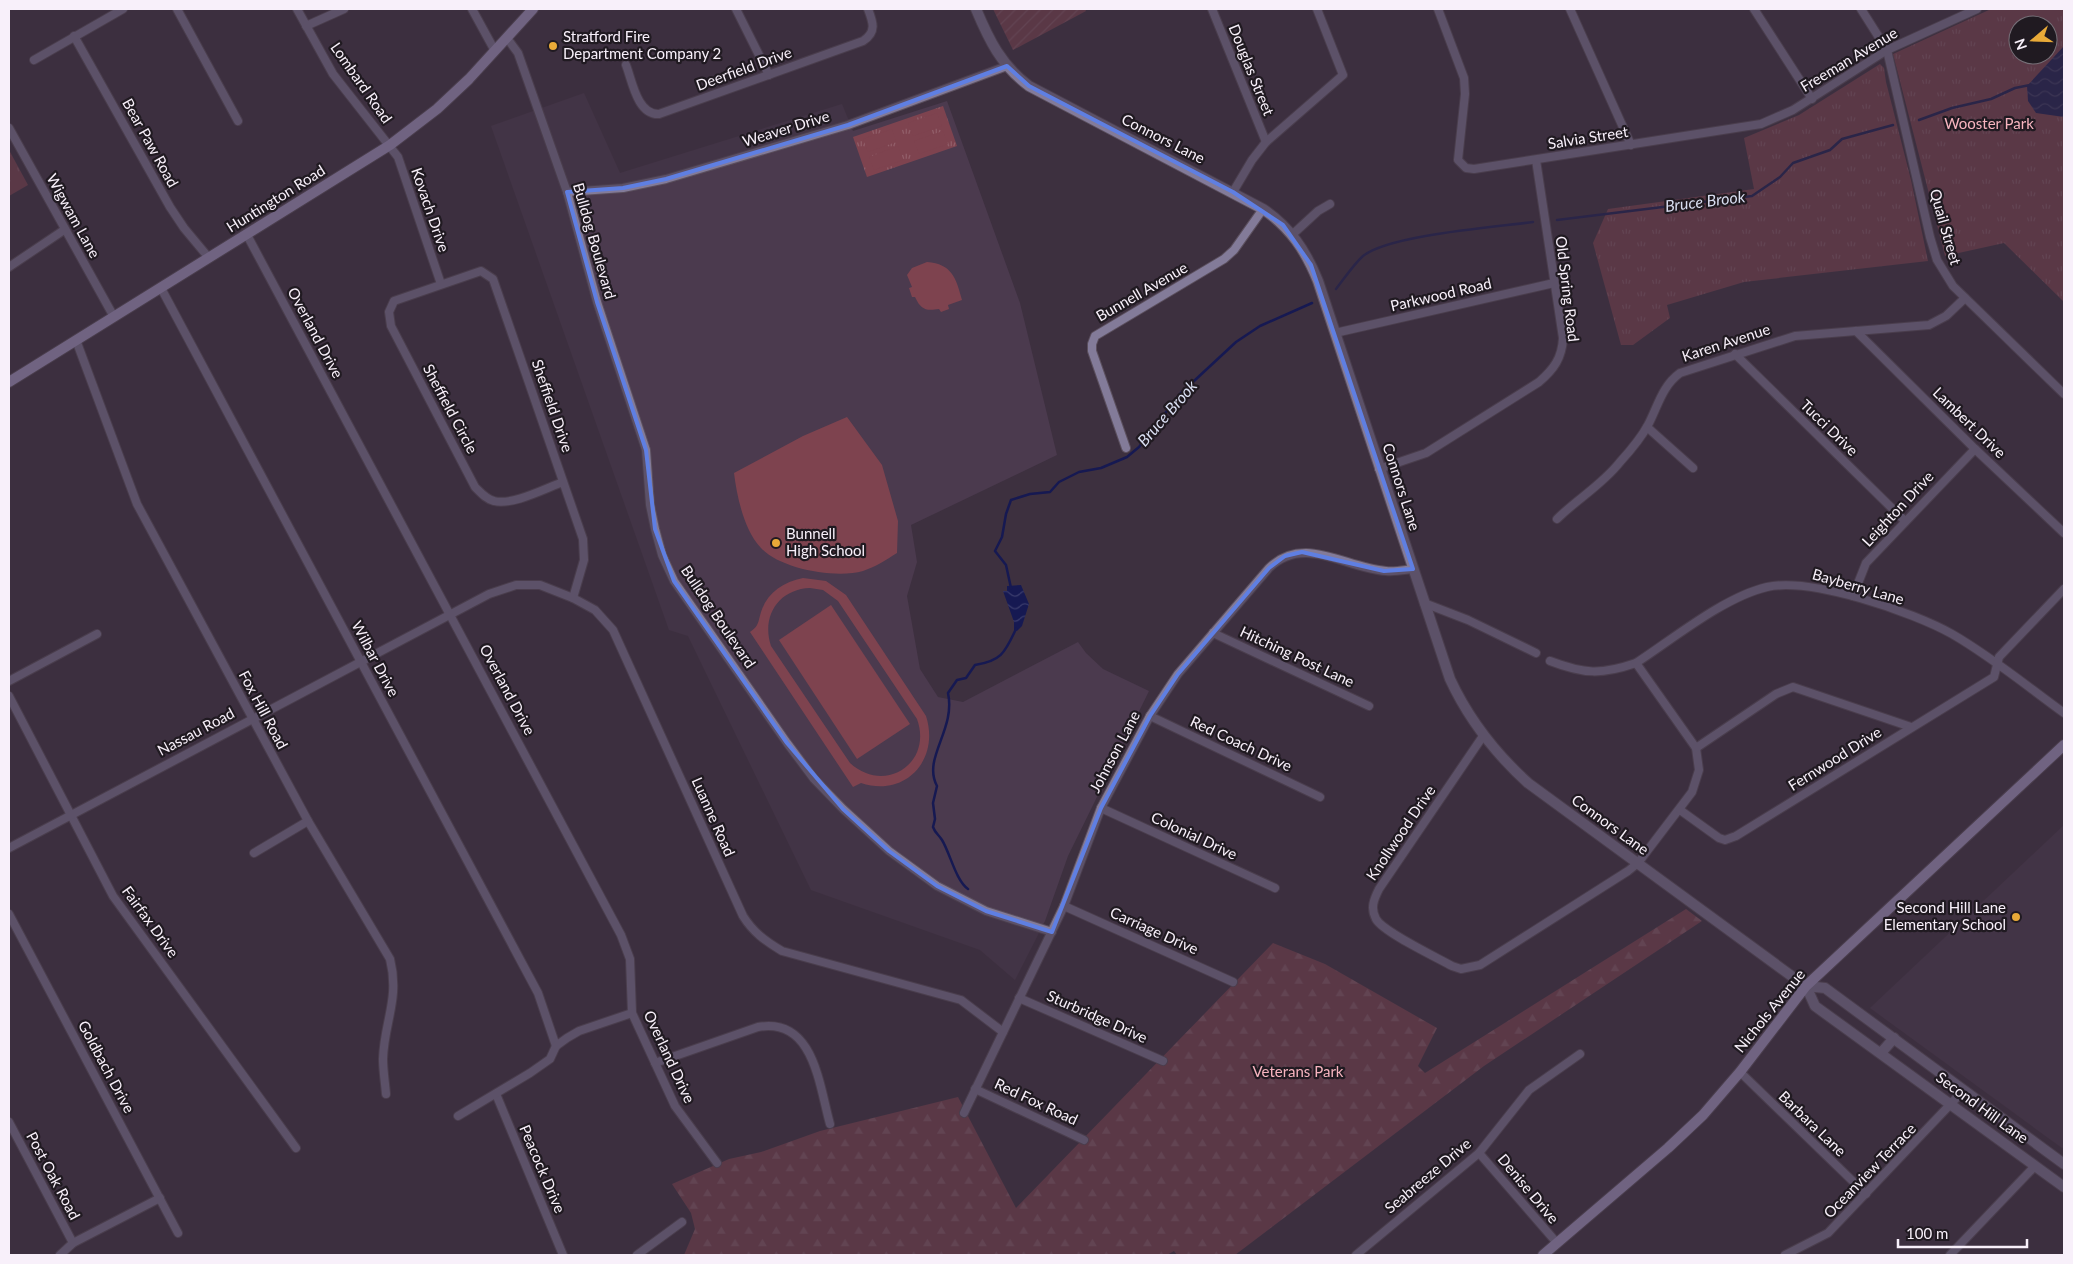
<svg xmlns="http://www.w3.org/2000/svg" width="2073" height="1264" font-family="Lato,sans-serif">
  <defs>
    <pattern id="grass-tufts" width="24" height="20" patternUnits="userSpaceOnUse" patternTransform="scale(1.25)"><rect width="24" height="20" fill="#7e434f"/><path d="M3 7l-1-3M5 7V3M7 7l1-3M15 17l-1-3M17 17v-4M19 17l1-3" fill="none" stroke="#915e69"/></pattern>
    <pattern id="forest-firs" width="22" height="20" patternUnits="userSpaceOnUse" patternTransform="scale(1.25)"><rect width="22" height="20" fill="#7e434f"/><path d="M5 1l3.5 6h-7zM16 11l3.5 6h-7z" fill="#915e69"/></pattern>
    <pattern id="garden-furrows" width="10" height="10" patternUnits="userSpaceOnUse" patternTransform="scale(1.25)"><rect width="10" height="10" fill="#7e434f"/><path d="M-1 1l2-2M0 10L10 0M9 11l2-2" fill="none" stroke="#915e69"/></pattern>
    <pattern id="water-waves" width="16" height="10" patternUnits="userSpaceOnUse" patternTransform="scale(1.25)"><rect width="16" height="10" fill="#161952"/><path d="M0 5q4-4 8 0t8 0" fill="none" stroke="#393b6c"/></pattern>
  </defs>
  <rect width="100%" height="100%" fill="#3d303f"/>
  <g fill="#4b3a4e">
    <polygon points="584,93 620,173 842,104 853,131 947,101 1020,303 1057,455 911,525 917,562 907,596 920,669 938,697 963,702 1078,642 1086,653 1103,669 1149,691 1068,856 1045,921 1015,980 980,950 811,890 688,636 669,630 491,126"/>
    <polygon points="2064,825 2064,1147 2062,1148 1870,1008"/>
  </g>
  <g fill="url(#grass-tufts)" fill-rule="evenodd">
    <path d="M1991 9H2064V302L2004 243 1945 256 1893 54ZM2018 25H2048V55H2018Z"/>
    <polygon points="1880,64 1884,68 1886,82 1911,180 1928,261 1744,282 1667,305 1670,318 1633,345 1621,345 1593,243 1608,209 1754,189 1744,138 1799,115"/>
    <polygon points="943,106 957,146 867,177 853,137"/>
    <polygon points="9,150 28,185 9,196"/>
  </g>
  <polygon fill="url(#forest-firs)" points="1686,909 1702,921 1484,1066 1235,1255 1177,1255 1174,1251 1167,1255 684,1255 695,1229 691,1213 672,1184 729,1159 761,1152 820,1131 958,1097 1016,1208 1273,943 1325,964 1437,1028 1418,1066 1425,1073"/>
  <polygon fill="url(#garden-furrows)" points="993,9 1085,9 1086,11 1013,50"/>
  <g fill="#7e434f" fill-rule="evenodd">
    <polygon points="937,113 942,126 913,136 908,123"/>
    <polygon points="892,129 896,142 868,152 863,139"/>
    <polygon points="943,131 948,144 919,154 914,141"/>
    <polygon points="898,146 903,160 874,170 869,157"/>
    <path d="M927 262C952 264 956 278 962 300L948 305 949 309 941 312 939 309C926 311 921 310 915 297H912L909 288 912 287 907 275 912 268Z"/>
    <path d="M847 417 882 465 898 521 897 553C886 560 875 567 863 571 836 579 780 569 761 548 744 530 737 497 734 473L803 436Z"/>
    <path d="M803 578 826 581 846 595 926 716C940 759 906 798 861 783L853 787 750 632C759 626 758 622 761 612 767 593 783 582 803 578ZM810 588 823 590 838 601 917 719C933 763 885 795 850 763L771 646C761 616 779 589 810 588Z"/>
    <polygon points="831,605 910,724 857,759 779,640"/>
  </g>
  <g fill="url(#water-waves)">
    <polygon points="2064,46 2064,117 2036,113 2028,101 2027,86"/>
    <polygon points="1021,585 1029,604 1022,626 1017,631 1014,630 1014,622 1003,591 1007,591 1007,586"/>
  </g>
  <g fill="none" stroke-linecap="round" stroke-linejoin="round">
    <g stroke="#161952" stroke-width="2.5">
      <polyline points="1919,120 1952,108 1991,99 2015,88 2030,85"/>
      <polyline points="1557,220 1752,196 1780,177 1793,163 1830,150 1842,139 1893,125"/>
      <path d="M1336 289C1344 279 1353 265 1363 256 1389 235 1496 227 1533 222"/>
      <polyline points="1011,588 1006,565 995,551 1002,537 1006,514 1011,500 1030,494 1050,492 1059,482 1079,472 1101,468 1127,457 1139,447 1180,394 1236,342 1260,326 1312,303"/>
      <path d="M968 889C956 881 950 853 942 840 939 835 935 833 933 827L935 819 933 803 937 786C922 758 956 730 948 693L957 680 966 678 975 665C1002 661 1005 652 1016 629"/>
    </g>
    <defs>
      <g id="minor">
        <polyline points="177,9 238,121"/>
        <polyline points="297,9 333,74 398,157 441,284"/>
        <polyline points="472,9 495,51"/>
        <polyline points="736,9 769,75"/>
        <polyline points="1212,9 1266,142"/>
        <polyline points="1438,9 1464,78 1465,94 1458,160 1466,168 1474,169 1761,124 1793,110 1887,50 1977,9"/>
        <polyline points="1570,9 1631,145"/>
        <polyline points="1754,9 1812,99"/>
        <polyline points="1861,9 1887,50 1930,237 1937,260 1953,286 2064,394"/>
        <polyline points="306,26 344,9"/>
        <polyline points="74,36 170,207 184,228 209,258"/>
        <polyline points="507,38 518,53 567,192 597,302 646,450 650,505 655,529 662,555 674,581 787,743 814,779 843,809 889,851 937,886 986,911 1052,932"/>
        <polyline points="34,60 123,9"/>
        <path d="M626 65C632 80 637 115 659 114L863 41C877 32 873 22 868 9"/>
        <polyline points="9,128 114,317"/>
        <polyline points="567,192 623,188 666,179 848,125 1007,66"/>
        <polyline points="1233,192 1252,160 1266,142 1343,75 1317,9"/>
        <polyline points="1293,234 1318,211 1330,204"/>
        <polyline points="247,235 621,935 630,959 632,1013 675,1106 717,1163"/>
        <polyline points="9,267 64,230"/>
        <polyline points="161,288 538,993 556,1046"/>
        <polyline points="1856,331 1975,449 2064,533"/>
        <polyline points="1335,333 1554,283"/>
        <path d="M76 340 137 504 308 821 390 959C400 999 384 1022 383 1059 383 1070 385 1082 386 1094"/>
        <polyline points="1735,354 1905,521"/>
        <polyline points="1647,427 1693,468"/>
        <polyline points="1126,448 1092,351 1092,344 1095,336 1224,259 1234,250 1263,209"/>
        <path d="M1379 469 1426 453 1539 382C1554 369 1562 358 1563 338L1536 160"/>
        <path d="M563 482C546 488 512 506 494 501 486 499 481 493 475 487L391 326 389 312 394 301 481 271 493 279 583 539 584 560 573 598"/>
        <path d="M1557 519C1577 499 1602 485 1620 462 1630 451 1641 438 1648 425 1658 406 1662 386 1680 373L1795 336 1929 325 1946 316 1965 298"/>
        <polyline points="1853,596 1866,563 1975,449"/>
        <polyline points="1424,603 1468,620 1536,653"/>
        <polyline points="1213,633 1369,706"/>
        <path d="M1550 661C1584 674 1601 675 1636 663 1673 639 1724 597 1767 587 1811 577 1913 612 1952 634 1992 657 2028 687 2064 713"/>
        <polyline points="9,681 97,634"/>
        <polyline points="9,696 113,896 296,1148"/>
        <polyline points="1150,716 1320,797"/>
        <path d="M1483 736 1379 889C1374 899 1370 908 1376 919 1383 932 1436 957 1452 966L1461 969 1480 965 1628 871 1638 863 1692 792 1699 770 1696 748 1636 663"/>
        <polyline points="1696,748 1776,694 1793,687 1911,727"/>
        <polyline points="1101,808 1275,888"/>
        <polyline points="1680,810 1719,838 1725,840 1736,836 1994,677 1999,657 2064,589"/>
        <path d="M9 848 489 594 516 585H540L573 598 595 610 613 630 743 916C753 932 765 941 782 951L961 1000 1003 1032"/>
        <polyline points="254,853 308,821"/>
        <polyline points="1064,906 1233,982"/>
        <polyline points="9,914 178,1233"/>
        <polyline points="1019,998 1163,1061"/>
        <path d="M655 1063 758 1027C814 1017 819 1085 830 1124"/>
        <polyline points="1740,1072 1866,1194"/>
        <polyline points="975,1089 1084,1140"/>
        <polyline points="496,1094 563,1255"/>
        <path d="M964 1113 1064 906 1101 808 1150 716 1178 674 1269 568C1304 534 1345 568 1386 571 1395 572 1404 570 1413 569"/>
        <polyline points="458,1116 530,1073 550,1059 556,1046 567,1038 579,1031 632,1013"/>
        <polyline points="9,1122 73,1243"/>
        <polyline points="1479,1153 1557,1243"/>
        <polyline points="60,1255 73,1243 160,1198"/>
        <polyline points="637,1255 682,1222"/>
        <polyline points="1356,1255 1479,1153 1529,1090 1580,1054"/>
        <polyline points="1785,1255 1828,1233 1963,1091"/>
        <polyline points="1950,1255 2035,1166"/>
      </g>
      <g id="tertiary">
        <path d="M976 9C989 40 1001 65 1029 86L1263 209C1290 227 1306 251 1318 281L1450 679C1469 720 1495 753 1528 783L1797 980 1806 986 1825 988 2064 1164"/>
        <polyline points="1806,986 1815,1006 2064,1187"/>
        <polyline points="1881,1053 1894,1038"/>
      </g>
      <g id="secondary">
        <polyline points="9,382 390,145 437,109 469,79 533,9"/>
        <polyline points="1543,1255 1668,1148 1703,1115 1740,1072 1806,986 2064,745"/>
      </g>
    </defs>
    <use href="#minor" stroke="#5b4f5d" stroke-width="10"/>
    <use href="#tertiary" stroke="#5b4f5d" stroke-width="12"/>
    <use href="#secondary" stroke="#5b4f5d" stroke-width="12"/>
    <use href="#minor" stroke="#837b99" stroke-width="8"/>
    <use href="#tertiary" stroke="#837b99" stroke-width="10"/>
    <use href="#secondary" stroke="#afa2d1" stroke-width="10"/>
  </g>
  <path d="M0 0H2073V1264H0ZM1007 66 1029 86 1233 192 1283 225 1311 265 1413 569 1384 571 1302 552 1285 556 1269 568 1178 674 1150 716 1101 808 1052 932 986 911 937 886 889 851 843 809 787 743 674 581 655 529 646 450 597 302 567 192 623 188 666 179 848 125Z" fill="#3d303f" fill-opacity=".55" fill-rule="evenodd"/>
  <path fill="none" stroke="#5f7fe2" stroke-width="4" stroke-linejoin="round" d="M1007 66 1029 86 1233 192 1283 225 1311 265 1413 569 1384 571 1302 552 1285 556 1269 568 1178 674 1150 716 1101 808 1052 932 986 911 937 886 889 851 843 809 787 743 674 581 655 529 646 450 597 302 567 192 623 188 666 179 848 125Z"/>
  <g fill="#e9aa38" stroke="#201a21" stroke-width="2">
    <circle cx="553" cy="46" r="5"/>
    <circle cx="776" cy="543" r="5"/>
    <circle cx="2016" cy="917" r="5"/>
  </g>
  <g text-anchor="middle" stroke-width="4.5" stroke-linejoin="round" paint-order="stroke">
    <g font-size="15" fill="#f8f0fa" stroke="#201a21" text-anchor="start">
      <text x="563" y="42">Stratford Fire<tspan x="563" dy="17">Department Company 2</tspan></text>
      <text x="786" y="539">Bunnell<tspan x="786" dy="17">High School</tspan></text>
      <text x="2006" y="913" text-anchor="end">Second Hill Lane<tspan x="2006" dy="17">Elementary School</tspan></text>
    </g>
    <g font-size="15" fill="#f8f0fa" stroke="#201a21">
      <text transform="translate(1849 60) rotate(-31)" y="5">Freeman Avenue</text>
      <text transform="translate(744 69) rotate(-20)" y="5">Deerfield Drive</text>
      <text transform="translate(1251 70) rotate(68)" y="5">Douglas Street</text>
      <text transform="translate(361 83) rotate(55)" y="5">Lombard Road</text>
      <text transform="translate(786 129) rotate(-17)" y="5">Weaver Drive</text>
      <text transform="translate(1588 138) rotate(-9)" y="5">Salvia Street</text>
      <text transform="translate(1163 139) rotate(27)" y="5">Connors Lane</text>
      <text transform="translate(150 143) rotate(61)" y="5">Bear Paw Road</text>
      <text transform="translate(276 199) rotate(-32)" y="5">Huntington Road</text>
      <text transform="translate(430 210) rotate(71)" y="5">Kovach Drive</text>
      <text transform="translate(73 216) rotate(61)" y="5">Wigwam Lane</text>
      <text transform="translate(1945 227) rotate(74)" y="5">Quail Street</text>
      <text transform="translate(594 241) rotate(74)" y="5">Bulldog Boulevard</text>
      <text transform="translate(1567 289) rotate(83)" y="5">Old Spring Road</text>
      <text transform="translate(1142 292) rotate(-30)" y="5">Bunnell Avenue</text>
      <text transform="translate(1441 295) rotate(-13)" y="5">Parkwood Road</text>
      <text transform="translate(315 333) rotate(62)" y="5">Overland Drive</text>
      <text transform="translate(1726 343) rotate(-18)" y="5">Karen Avenue</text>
      <text transform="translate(552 406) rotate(71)" y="5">Sheffield Drive</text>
      <text transform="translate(450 409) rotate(62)" y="5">Sheffield Circle</text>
      <text transform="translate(1969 423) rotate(44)" y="5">Lambert Drive</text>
      <text transform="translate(1829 428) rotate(44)" y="5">Tucci Drive</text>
      <text transform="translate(1401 487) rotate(72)" y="5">Connors Lane</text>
      <text transform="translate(1898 509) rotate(-47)" y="5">Leighton Drive</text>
      <text transform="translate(1858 587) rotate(16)" y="5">Bayberry Lane</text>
      <text transform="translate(718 617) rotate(56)" y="5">Bulldog Boulevard</text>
      <text transform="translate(1297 657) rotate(25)" y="5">Hitching Post Lane</text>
      <text transform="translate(375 659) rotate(62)" y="5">Wilbar Drive</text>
      <text transform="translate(507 690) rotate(62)" y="5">Overland Drive</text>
      <text transform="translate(263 710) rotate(62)" y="5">Fox Hill Road</text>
      <text transform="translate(196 732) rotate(-28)" y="5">Nassau Road</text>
      <text transform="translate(1241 744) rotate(25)" y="5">Red Coach Drive</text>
      <text transform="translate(1115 752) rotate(-62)" y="5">Johnson Lane</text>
      <text transform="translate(1835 759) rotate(-32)" y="5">Fernwood Drive</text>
      <text transform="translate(713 817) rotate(66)" y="5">Luanne Road</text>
      <text transform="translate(1610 825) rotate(36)" y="5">Connors Lane</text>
      <text transform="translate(1401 833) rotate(-56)" y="5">Knollwood Drive</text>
      <text transform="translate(1194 836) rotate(25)" y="5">Colonial Drive</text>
      <text transform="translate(150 922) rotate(54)" y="5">Fairfax Drive</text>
      <text transform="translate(1154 931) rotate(24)" y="5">Carriage Drive</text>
      <text transform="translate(1770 1011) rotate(-51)" y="5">Nichols Avenue</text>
      <text transform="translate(1097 1017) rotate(24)" y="5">Sturbridge Drive</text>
      <text transform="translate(669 1057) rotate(65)" y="5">Overland Drive</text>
      <text transform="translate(106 1067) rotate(62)" y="5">Goldbach Drive</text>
      <text transform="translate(1036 1102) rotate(25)" y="5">Red Fox Road</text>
      <text transform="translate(1982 1108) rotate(36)" y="5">Second Hill Lane</text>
      <text transform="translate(1812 1124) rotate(44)" y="5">Barbara Lane</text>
      <text transform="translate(542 1169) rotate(67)" y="5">Peacock Drive</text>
      <text transform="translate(1870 1171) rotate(-46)" y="5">Oceanview Terrace</text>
      <text transform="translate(53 1176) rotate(62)" y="5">Post Oak Road</text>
      <text transform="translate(1428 1176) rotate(-40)" y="5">Seabreeze Drive</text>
      <text transform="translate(1528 1189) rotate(50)" y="5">Denise Drive</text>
    </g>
    <g font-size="15" fill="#f7b4bf" stroke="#201a21">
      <text x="1989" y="129">Wooster Park</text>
      <text x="1298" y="1077">Veterans Park</text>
    </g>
    <g font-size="16" font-style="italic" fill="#dadff2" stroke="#201a21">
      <text transform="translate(1705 201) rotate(-7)" y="6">Bruce Brook</text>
      <text transform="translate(1167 413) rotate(-49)" y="6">Bruce Brook</text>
    </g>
  </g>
  <rect width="2073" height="1264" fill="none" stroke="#f8f0fa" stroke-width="20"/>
  <g transform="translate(2033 40) rotate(251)"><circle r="24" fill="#201a21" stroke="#767078"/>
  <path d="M0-4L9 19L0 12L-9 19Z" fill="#e9aa38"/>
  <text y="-8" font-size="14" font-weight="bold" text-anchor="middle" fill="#f8f0fa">N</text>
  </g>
  <path d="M1898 1239v8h129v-8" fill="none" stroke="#f8f0fa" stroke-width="2.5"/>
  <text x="1906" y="1239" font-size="15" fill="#f8f0fa" stroke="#201a21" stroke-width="4" paint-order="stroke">100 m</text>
</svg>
